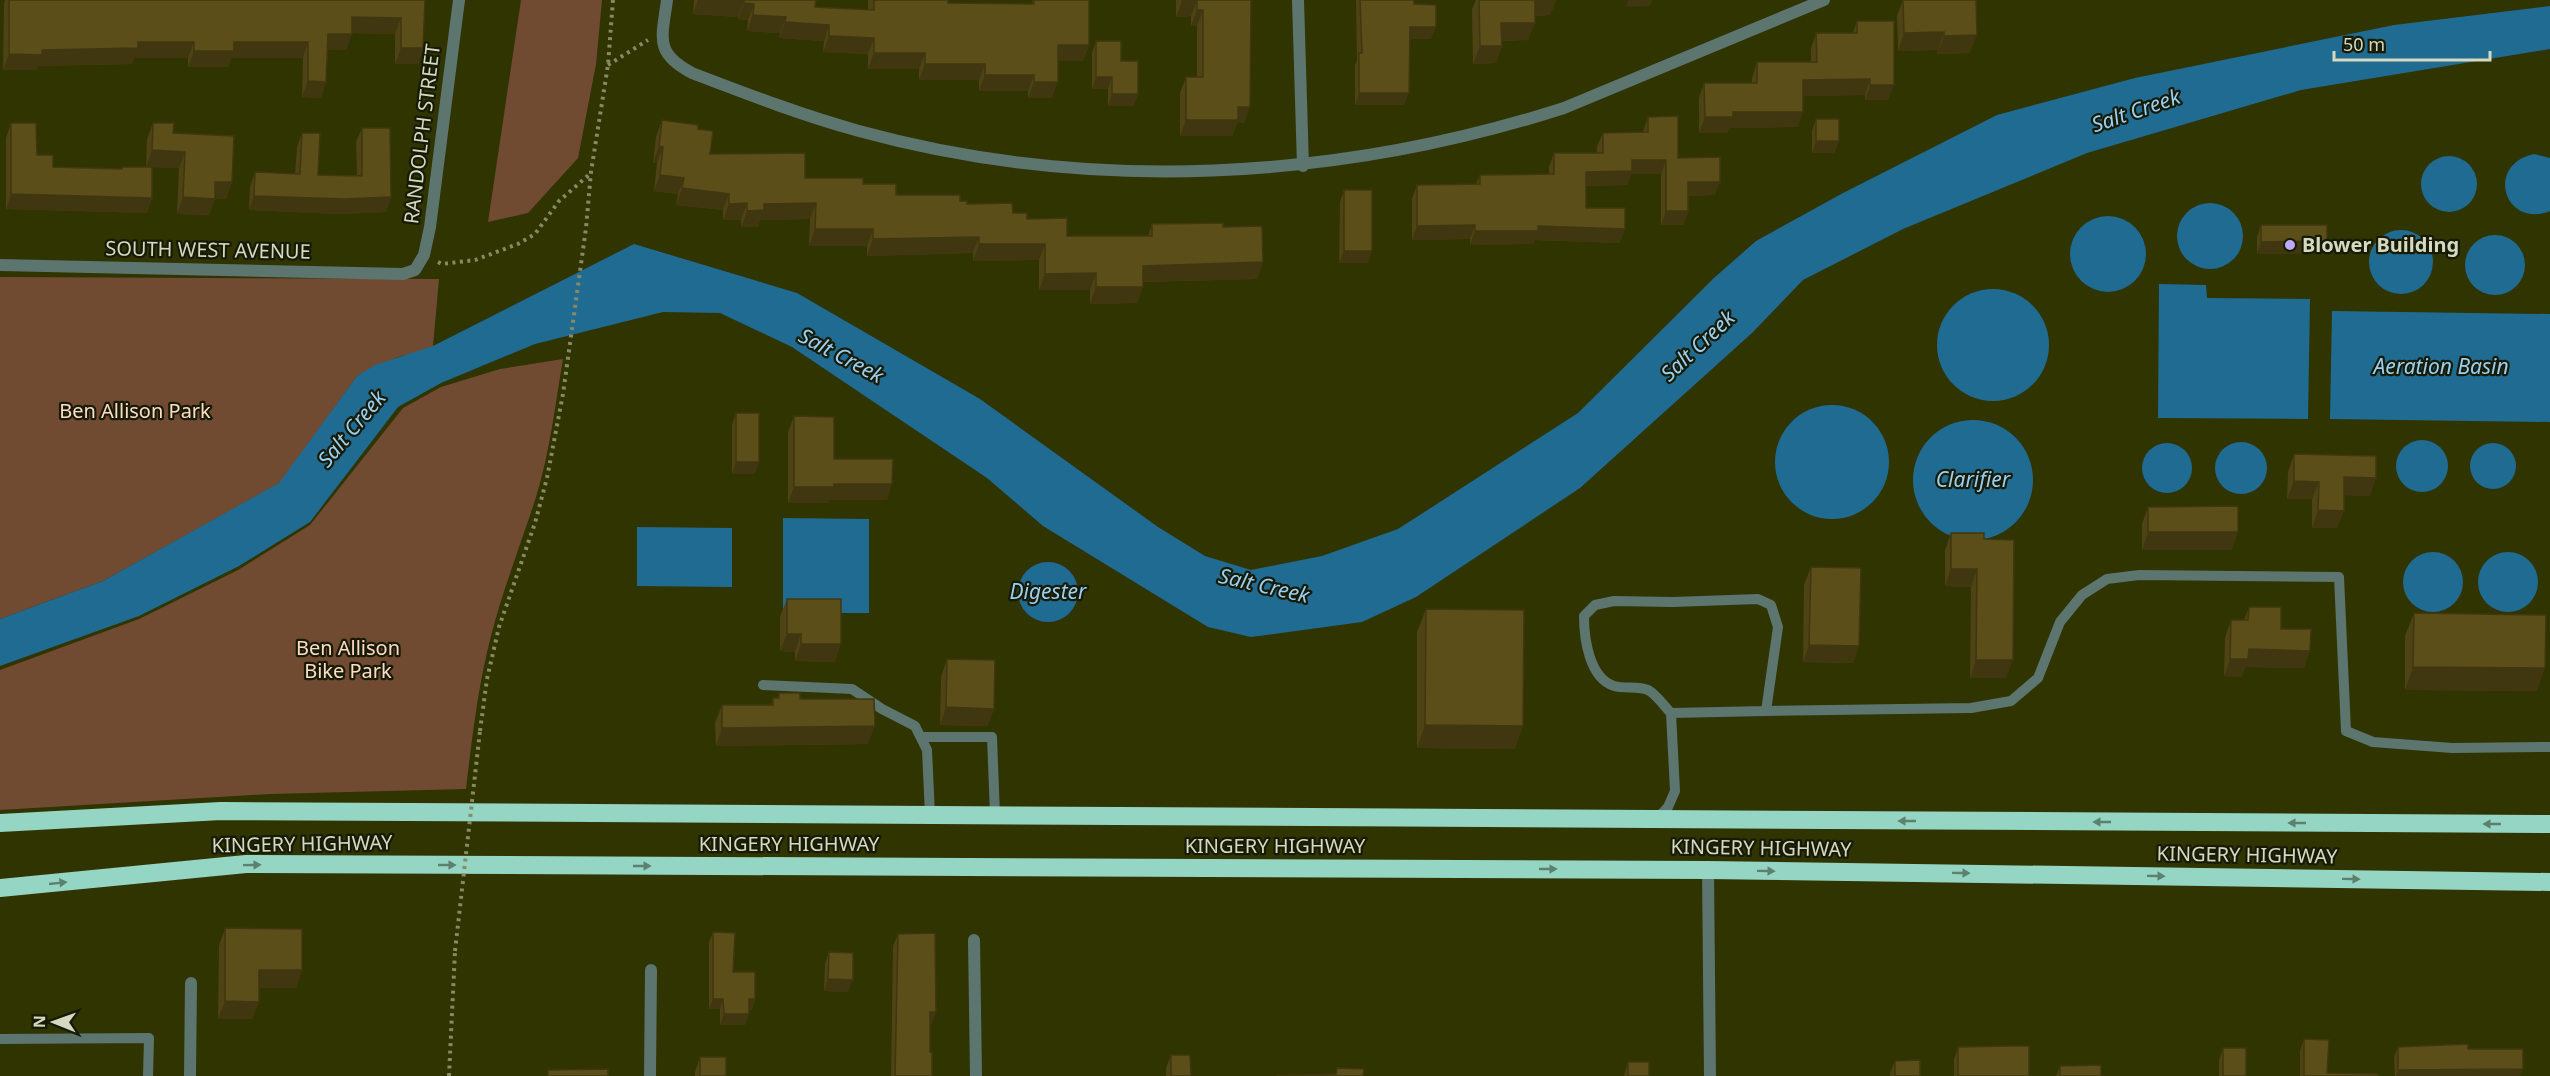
<svg xmlns="http://www.w3.org/2000/svg" width="2550" height="1076" font-family="'Noto Sans',sans-serif">
  <rect width="100%" height="100%" fill="#2f3400"/>
  <g fill="#704b32">
    <polygon points="521,0 602,0 596,64 578,158 528,213 488,222"/>
    <polygon points="0,277 439,279 433,346 417,353 398,357 357,376 280,483 103,581 0,619"/>
    <path d="M563 359C555 405 550 452 536 497 521 544 503 589 491 636 478 686 472 738 466 789L270 794 0 810V670L139 619 238 570 310 525 403 408 441 387 500 369Z"/>
  </g>
  <g fill="#206b91">
    <polygon points="2550,6 2550,49 2301,90 2087,153 1903,229 1803,280 1752,333 1580,488 1416,597 1362,622 1251,637 1208,627 1043,526 987,478 792,347 720,313 663,312 535,344 441,383 398,407 310,522 239,566 139,616 0,666 0,619 103,581 279,483 357,376 375,365 433,346 634,244 797,293 980,399 1158,527 1205,556 1251,570 1322,556 1398,529 1578,413 1714,278 1756,241 1843,193 1997,115 2135,78 2394,25"/>
    <path d="M2534 154 2550 158V211C2505 229 2484 165 2534 154Z"/>
    <circle cx="2449" cy="184" r="28"/>
    <circle cx="2210" cy="236" r="33"/>
    <circle cx="2108" cy="254" r="38"/>
    <circle cx="2401" cy="262" r="32"/>
    <circle cx="2495" cy="265" r="30"/>
    <polygon points="2159,284 2206,285 2207,298 2310,299 2308,419 2158,418"/>
    <circle cx="1993" cy="345" r="56"/>
    <polygon points="2332,311 2550,314 2550,422 2330,419"/>
    <circle cx="1832" cy="462" r="57"/>
    <circle cx="1973" cy="480" r="60"/>
    <circle cx="2422" cy="466" r="26"/>
    <circle cx="2241" cy="468" r="26"/>
    <circle cx="2167" cy="468" r="25"/>
    <circle cx="2493" cy="466" r="23"/>
    <polygon points="783,518 869,519 869,613 783,613"/>
    <polygon points="637,527 732,528 732,587 637,586"/>
    <circle cx="2508" cy="582" r="30"/>
    <circle cx="2433" cy="582" r="30"/>
    <circle cx="1048" cy="592" r="30"/>
  </g>
  <g fill="none" stroke-linecap="round" stroke-linejoin="round">
    <g stroke="#868b65" stroke-width="4" stroke-dasharray="3 4.5" stroke-linecap="butt">
      <polyline points="608,65 648,40"/>
      <polyline points="438,262 442,264 475,260 518,244 535,234 559,201 591,173"/>
      <polyline points="480,731 487,679 499,627 535,523 547,478 563,394 586,228 591,172 608,65 613,0"/>
      <polyline points="449,1076 455,951"/>
    </g>
    <g stroke="#5c756e" stroke-width="10">
      <polyline points="763,685 852,689 882,709 915,726 927,750 930,815"/>
      <polyline points="1766,711 1971,708 2011,701 2038,678 2060,622 2082,595 2107,579 2139,575 2339,577 2346,731 2373,742 2452,748 2550,747"/>
      <polyline points="921,737 992,737 995,815"/>
      <path d="M1657 819 1668 807 1675 791 1671 713C1665 707 1656 694 1648 690 1638 686 1625 689 1614 686 1589 678 1584 638 1584 616L1595 605 1614 601 1673 602 1758 599 1771 605 1778 627 1766 711 1671 713"/>
      <polyline points="0,1039 149,1038 148,1076"/>
    </g>
    <g stroke="#5c756e" stroke-width="12">
      <path d="M667 0C662 38 654 53 692 73 747 94 801 115 859 131 1089 194 1337 181 1564 108L1824 0"/>
      <polyline points="1298,0 1303,166"/>
      <polyline points="0,265 403,274 415,270 424,255 430,227 459,0"/>
      <polyline points="1708,870 1710,1076"/>
      <polyline points="974,940 976,1076"/>
      <polyline points="190,1076 191,983"/>
      <polyline points="650,1076 651,970"/>
    </g>
    <g stroke="#95d5c3" stroke-width="18">
      <polyline points="0,823 221,811 2550,824"/>
      <polyline points="0,888 246,864 1708,870 2550,882"/>
    </g>
    <polyline stroke="#868b65" stroke-width="4" stroke-dasharray="3 4.5" stroke-linecap="butt" points="455,951 480,731"/>
  </g>
  <g fill="#4e4315">
    <polygon points="5,0 425,0 423,48 418,64 395,64 395,34 352,33 346,50 328,50 326,82 321,98 302,97 303,58 231,58 228,67 188,67 188,58 134,58 132,64 38,66 36,70 3,70 4,3"/>
    <polygon points="694,0 816,0 815,7 868,10 868,0 948,0 948,3 1032,4 1033,0 1089,0 1089,45 1083,61 1058,61 1052,98 1028,98 1028,91 979,91 979,80 919,80 919,69 868,69 868,54 823,52 824,41 779,38 780,33 747,31 748,20 738,19 738,17 693,14"/>
    <polygon points="1176,0 1251,0 1244,123 1237,123 1232,136 1180,136 1180,93 1186,77 1197,77 1197,26 1191,26 1191,16 1176,17"/>
    <polygon points="1356,0 1414,0 1414,4 1431,39 1410,39 1404,105 1355,105 1355,65 1357,60"/>
    <polygon points="1476,0 1556,0 1550,15 1535,16 1528,40 1502,41 1502,46 1496,63 1473,64 1472,9"/>
    <polygon points="1903,0 1976,0 1970,53 1937,54 1938,50 1898,51 1897,16"/>
    <polygon points="1857,21 1888,100 1865,100 1865,95 1803,96 1798,127 1729,128 1727,133 1699,133 1699,98 1704,83 1752,83 1752,78 1757,62 1811,62 1811,49 1816,33 1853,33"/>
    <polygon points="1096,41 1121,61 1134,106 1108,106 1108,89 1092,89 1092,53"/>
    <polygon points="1648,117 1678,158 1715,195 1688,196 1688,211 1683,225 1661,225 1661,174 1631,174 1627,185 1586,186 1586,208 1620,243 1534,240 1533,244 1470,245 1470,239 1412,240 1412,199 1417,185 1476,184 1480,175 1549,174 1549,167 1554,153 1597,153 1597,146 1603,133 1643,132"/>
    <polygon points="1816,119 1839,141 1834,153 1812,153 1812,131"/>
    <polygon points="662,120 698,129 710,154 805,178 863,184 896,195 960,201 967,204 1013,213 1067,236 1148,236 1152,224 1223,227 1263,262 1257,279 1143,282 1137,303 1090,304 1090,290 1039,290 1039,260 973,261 973,253 867,256 867,246 809,246 810,219 760,220 758,227 741,227 741,220 723,220 723,210 676,205 678,194 654,191 657,163 653,163 656,137"/>
    <polygon points="11,123 37,155 53,167 121,169 122,167 146,167 147,139 153,123 173,133 232,182 226,199 215,198 209,215 177,214 179,168 152,167 152,198 147,213 6,209 6,138"/>
    <polygon points="362,128 391,197 386,212 339,214 249,210 250,187 255,172 295,174 297,147 302,133 318,175 357,175 356,142"/>
    <polygon points="1344,190 1368,263 1339,263 1340,202"/>
    <polygon points="2261,225 2327,241 2322,253 2257,254 2257,237"/>
    <polygon points="736,413 755,474 732,474 732,425"/>
    <polygon points="794,416 834,459 887,500 829,500 828,503 788,503 788,432"/>
    <polygon points="2294,454 2370,496 2344,495 2337,528 2312,528 2312,499 2287,499 2288,472"/>
    <polygon points="2148,507 2232,550 2142,550 2142,524"/>
    <polygon points="1951,533 1984,539 2006,678 1970,678 1971,587 1945,586 1945,550"/>
    <polygon points="1811,567 1859,646 1853,663 1803,662 1804,585"/>
    <polygon points="787,599 835,662 795,661 795,652 780,651 780,617"/>
    <polygon points="2249,607 2281,629 2304,668 2245,667 2242,677 2224,676 2225,638 2231,620 2244,620"/>
    <polygon points="1426,609 1515,749 1417,748 1417,632"/>
    <polygon points="2414,613 2537,691 2405,690 2405,636"/>
    <polygon points="947,659 994,709 987,726 940,725 941,677"/>
    <polygon points="779,693 800,699 868,744 716,746 715,723 722,705 771,705 773,698 777,698"/>
    <polygon points="225,928 302,970 296,988 259,988 252,1019 218,1019 219,946"/>
    <polygon points="713,932 733,972 755,999 752,1010 749,1010 745,1025 720,1025 720,1009 709,1009 709,942"/>
    <polygon points="898,934 932,1024 930,1024 930,1052 932,1076 891,1076 893,946"/>
    <polygon points="829,952 848,992 824,991 825,964"/>
    <polygon points="2304,1039 2327,1073 2378,1076 2300,1076 2300,1051"/>
    <polygon points="1958,1047 2029,1076 1954,1076 1954,1060"/>
    <polygon points="2398,1047 2468,1049 2520,1076 2395,1076 2394,1057"/>
    <polygon points="2223,1048 2246,1076 2219,1076 2219,1060"/>
    <polygon points="1171,1055 1191,1076 1166,1076 1166,1068"/>
    <polygon points="700,1057 726,1076 695,1076 695,1072"/>
    <polygon points="1895,1061 1920,1076 1890,1076 1890,1073"/>
    <polygon points="1628,1062 1649,1076 1624,1076"/>
    <polygon points="2060,1066 2101,1076 2056,1076"/>
  </g>
  <g fill="#403711">
    <polygon points="698,0 732,0 744,1 738,17 693,14"/>
    <polygon points="1534,0 1556,0 1550,15 1528,16"/>
    <polygon points="1628,0 1652,0 1650,6 1626,7"/>
    <polygon points="1182,1 1197,1 1191,16 1176,17"/>
    <polygon points="744,3 754,4 748,20 738,19"/>
    <polygon points="1197,10 1203,10 1197,26 1191,26"/>
    <polygon points="753,15 786,17 780,33 747,31"/>
    <polygon points="352,17 401,18 395,34 346,33"/>
    <polygon points="785,22 829,25 824,41 779,38"/>
    <polygon points="1501,23 1535,23 1528,40 1495,41"/>
    <polygon points="1410,27 1436,27 1431,39 1405,39"/>
    <polygon points="1944,32 1938,50 1898,51 1904,33"/>
    <polygon points="328,34 352,34 346,50 322,50"/>
    <polygon points="1977,35 1970,53 1937,54 1944,36"/>
    <polygon points="829,36 874,38 868,54 823,52"/>
    <polygon points="138,42 194,42 188,58 134,58 132,64 38,66 36,70 3,70 9,54 42,50"/>
    <polygon points="234,42 308,42 303,58 231,58 228,67 188,67 194,51"/>
    <polygon points="1058,45 1089,45 1083,61 1052,61"/>
    <polygon points="1480,46 1502,46 1496,63 1473,64"/>
    <polygon points="401,48 423,48 418,64 395,64"/>
    <polygon points="874,53 925,53 919,69 868,69"/>
    <polygon points="925,64 985,64 979,80 919,80"/>
    <polygon points="985,75 1034,75 1028,91 979,91"/>
    <polygon points="1096,77 1112,77 1108,89 1092,89"/>
    <polygon points="1870,79 1865,95 1798,96 1803,80"/>
    <polygon points="308,81 326,82 321,98 302,97"/>
    <polygon points="1034,82 1058,82 1052,98 1028,98"/>
    <polygon points="1870,85 1894,85 1888,100 1865,100"/>
    <polygon points="1359,93 1409,93 1404,105 1355,105"/>
    <polygon points="1112,94 1138,94 1134,106 1108,106"/>
    <polygon points="1238,107 1250,107 1244,123 1237,123 1232,136 1180,136 1186,120"/>
    <polygon points="1733,112 1803,112 1798,127 1729,128 1727,133 1699,133 1705,117"/>
    <polygon points="1816,141 1839,141 1834,153 1812,153"/>
    <polygon points="659,146 663,147 657,163 653,163"/>
    <polygon points="152,150 185,152 179,168 146,167"/>
    <polygon points="1632,160 1666,160 1661,174 1631,174 1627,185 1581,186 1586,172"/>
    <polygon points="660,175 684,178 678,194 654,191"/>
    <polygon points="215,182 232,182 226,199 209,198"/>
    <polygon points="1688,182 1720,182 1715,195 1683,196"/>
    <polygon points="682,188 729,194 723,210 676,205"/>
    <polygon points="11,194 152,198 147,213 6,209"/>
    <polygon points="254,196 391,197 386,212 339,214 249,210"/>
    <polygon points="183,197 215,199 209,215 177,214"/>
    <polygon points="747,203 741,220 723,220 729,204"/>
    <polygon points="816,203 810,219 760,220 758,227 741,227 747,211 764,204"/>
    <polygon points="1666,211 1688,211 1683,225 1661,225"/>
    <polygon points="1475,225 1470,239 1412,240 1417,226"/>
    <polygon points="1538,226 1625,229 1620,243 1534,240 1533,244 1470,245 1475,231"/>
    <polygon points="815,229 873,229 867,246 809,246"/>
    <polygon points="979,237 973,253 867,256 873,239"/>
    <polygon points="2327,241 2322,253 2257,254 2261,242"/>
    <polygon points="979,244 1045,244 1039,260 973,261"/>
    <polygon points="1344,251 1372,251 1368,263 1339,263"/>
    <polygon points="1263,262 1257,279 1137,282 1143,266"/>
    <polygon points="1096,273 1090,290 1039,290 1045,274"/>
    <polygon points="1096,287 1143,287 1137,303 1090,304"/>
    <polygon points="736,462 759,462 755,474 732,474"/>
    <polygon points="2344,477 2376,478 2370,496 2338,495"/>
    <polygon points="2294,481 2319,482 2312,499 2287,499"/>
    <polygon points="834,484 892,484 887,500 829,500 828,503 788,503 794,487"/>
    <polygon points="2318,510 2344,511 2337,528 2312,528"/>
    <polygon points="2148,532 2238,532 2232,550 2142,550"/>
    <polygon points="1951,569 1977,569 1971,587 1945,586"/>
    <polygon points="787,634 801,634 795,652 780,651"/>
    <polygon points="801,644 841,644 835,662 795,661"/>
    <polygon points="1809,645 1859,646 1853,663 1803,662"/>
    <polygon points="2249,649 2310,651 2304,668 2245,667 2242,677 2224,676 2230,659"/>
    <polygon points="1976,660 2013,660 2006,678 1970,678"/>
    <polygon points="2413,667 2545,668 2537,691 2405,690"/>
    <polygon points="946,707 994,709 987,726 940,725"/>
    <polygon points="1425,725 1523,726 1515,749 1417,748"/>
    <polygon points="875,726 868,744 716,746 722,728"/>
    <polygon points="259,970 302,970 296,988 253,988"/>
    <polygon points="828,979 853,980 848,992 824,991"/>
    <polygon points="713,999 723,999 720,1009 709,1009"/>
    <polygon points="749,999 755,999 752,1010 745,1010"/>
    <polygon points="225,1001 259,1002 252,1019 218,1019"/>
    <polygon points="930,1012 936,1012 932,1024 925,1024"/>
    <polygon points="724,1014 749,1014 745,1025 720,1025"/>
    <polygon points="2523,1069 2520,1076 2396,1076 2398,1070"/>
  </g>
  <g fill="#5b4e18" stroke="#403711" stroke-width="1.5">
    <polygon points="9,0 425,0 423,48 401,48 401,18 352,17 352,34 328,34 326,82 308,81 308,42 234,42 234,51 194,51 194,42 138,42 138,48 42,50 42,55 9,54"/>
    <polygon points="732,0 816,0 815,7 874,10 874,0 948,0 948,3 1034,4 1034,0 1089,0 1089,45 1058,45 1058,82 1034,82 1034,75 985,75 985,64 925,64 925,53 874,53 874,38 829,36 829,25 785,22 786,17 753,15 754,4 744,3 744,1"/>
    <polygon points="1182,0 1251,0 1250,107 1238,107 1238,120 1186,120 1186,77 1203,77 1203,10 1197,10 1197,1 1182,1"/>
    <polygon points="1360,0 1414,0 1414,4 1436,5 1436,27 1410,27 1409,93 1359,93 1359,53 1362,53"/>
    <polygon points="1479,0 1535,0 1535,23 1501,23 1502,46 1480,46"/>
    <polygon points="1903,0 1976,0 1977,35 1944,36 1944,32 1904,33"/>
    <polygon points="1857,21 1894,21 1894,85 1870,85 1870,79 1803,80 1803,112 1733,112 1733,117 1705,117 1704,83 1757,83 1757,62 1817,62 1816,33 1857,33"/>
    <polygon points="1096,41 1121,41 1121,61 1138,61 1138,94 1112,94 1112,77 1096,77"/>
    <polygon points="1678,116 1678,158 1720,157 1720,182 1688,182 1688,211 1666,211 1666,160 1632,160 1632,171 1586,172 1586,208 1625,208 1625,229 1538,226 1538,231 1475,231 1475,225 1417,226 1417,185 1480,184 1480,175 1554,174 1554,153 1603,153 1603,133 1648,132 1648,117"/>
    <rect x="1816" y="119" width="23" height="22"/>
    <polygon points="662,120 698,125 698,129 713,131 710,154 805,153 805,178 863,178 863,184 896,184 896,195 960,195 960,201 967,201 967,204 1012,203 1013,213 1027,213 1027,219 1067,218 1067,236 1152,236 1152,224 1223,223 1223,227 1262,226 1263,262 1143,266 1143,287 1096,287 1096,273 1045,274 1045,244 979,244 979,237 873,239 873,229 815,229 816,203 764,204 764,210 747,211 747,203 729,204 729,194 682,188 684,178 660,175 663,147 659,146"/>
    <polygon points="11,123 36,123 37,155 53,155 53,167 122,169 122,167 152,167 152,198 11,194"/>
    <polygon points="153,123 174,123 173,133 234,136 232,182 215,182 215,199 183,197 185,152 152,150"/>
    <polygon points="362,128 390,128 391,197 344,199 254,196 255,172 300,174 302,133 320,133 318,175 362,176"/>
    <rect x="1344" y="190" width="28" height="61"/>
    <polygon points="2261,225 2327,225 2327,241 2261,242"/>
    <rect x="736" y="413" width="23" height="49"/>
    <polygon points="794,416 834,417 834,459 893,459 892,484 834,484 834,487 794,487"/>
    <polygon points="2294,454 2376,456 2376,478 2344,477 2344,511 2318,510 2319,482 2294,481"/>
    <polygon points="2238,506 2238,532 2148,532 2148,507"/>
    <polygon points="1951,533 1984,533 1984,539 2014,540 2013,660 1976,660 1977,569 1951,569"/>
    <polygon points="1811,567 1861,568 1859,646 1809,645"/>
    <polygon points="787,599 841,599 841,644 801,644 801,634 787,634"/>
    <polygon points="2249,607 2281,607 2281,629 2311,629 2310,651 2249,649 2248,659 2230,659 2231,620 2248,620"/>
    <polygon points="1426,609 1524,610 1523,726 1425,725"/>
    <polygon points="2414,613 2546,615 2545,668 2413,667"/>
    <polygon points="947,659 995,660 994,709 946,707"/>
    <polygon points="779,693 800,693 800,699 874,699 875,726 722,728 722,705 773,705 773,698 779,698"/>
    <polygon points="225,928 302,929 302,970 259,970 259,1002 225,1001"/>
    <polygon points="713,932 735,933 733,972 755,972 755,999 749,999 749,1014 724,1014 723,999 713,999"/>
    <polygon points="935,933 936,1012 930,1012 930,1052 932,1052 932,1076 895,1076 898,934"/>
    <polygon points="829,952 853,953 853,980 828,979"/>
    <polygon points="2304,1039 2329,1040 2327,1073 2378,1074 2378,1076 2304,1076"/>
    <polygon points="2468,1044 2468,1049 2523,1049 2523,1069 2398,1070 2398,1047"/>
    <polygon points="2009,1046 2029,1046 2029,1076 1958,1076 1958,1047"/>
    <rect x="2223" y="1048" width="23" height="28"/>
    <polygon points="1171,1055 1190,1055 1191,1076 1171,1076"/>
    <rect x="700" y="1057" width="26" height="19"/>
    <polygon points="1920,1060 1920,1076 1895,1076 1895,1061"/>
    <rect x="1628" y="1062" width="21" height="14"/>
    <polygon points="2101,1065 2101,1076 2060,1076 2060,1066"/>
    <polygon points="1337,1068 1364,1069 1363,1076 1276,1076 1336,1074"/>
    <polygon points="608,1069 608,1076 548,1076 548,1070"/>
  </g>
  <defs><path id="oneway-solid" d="M-6-.8H1V-3.2L6.5 0L1 3.2V.8H-6Z" transform="scale(1.5)"/></defs>
  <g fill="#5c816e">
    <use href="#oneway-solid" transform="translate(1907 821) rotate(-180)"/>
    <use href="#oneway-solid" transform="translate(2102 822) rotate(-180)"/>
    <use href="#oneway-solid" transform="translate(2297 823) rotate(-180)"/>
    <use href="#oneway-solid" transform="translate(2492 824) rotate(-180)"/>
    <use href="#oneway-solid" transform="translate(252 865) rotate(-1)"/>
    <use href="#oneway-solid" transform="translate(447 865)"/>
    <use href="#oneway-solid" transform="translate(642 866)"/>
    <use href="#oneway-solid" transform="translate(1548 869)"/>
    <use href="#oneway-solid" transform="translate(1766 871) rotate(1)"/>
    <use href="#oneway-solid" transform="translate(1961 873) rotate(1)"/>
    <use href="#oneway-solid" transform="translate(2156 876) rotate(1)"/>
    <use href="#oneway-solid" transform="translate(2351 879) rotate(1)"/>
    <use href="#oneway-solid" transform="translate(58 883) rotate(-6)"/>
  </g>
  <circle fill="#bda9f5" stroke="#171a06" stroke-width="2" cx="2290" cy="245" r="6"/>
  <g text-anchor="middle" stroke-width="4.5" stroke-linejoin="round" paint-order="stroke">
    <g font-size="20" fill="#d4d9bf" stroke="#171a06">
      <text transform="translate(422 134) rotate(-83)" y="7">RANDOLPH STREET</text>
      <text transform="translate(208 250) rotate(1)" y="7">SOUTH WEST AVENUE</text>
      <text transform="translate(302 844) rotate(-1)" y="7">KINGERY HIGHWAY</text>
      <text x="789" y="851">KINGERY HIGHWAY</text>
      <text x="1275" y="853">KINGERY HIGHWAY</text>
      <text transform="translate(1761 848) rotate(1)" y="7">KINGERY HIGHWAY</text>
      <text transform="translate(2247 855) rotate(1)" y="7">KINGERY HIGHWAY</text>
    </g>
    <g font-size="20" font-weight="bold" fill="#d4d9bf" stroke="#171a06" text-anchor="start">
      <text x="2302" y="252">Blower Building</text>
    </g>
    <g font-size="20" fill="#fddbc4" stroke="#171a06">
      <text x="135" y="418">Ben Allison Park</text>
      <text x="348" y="655">Ben Allison<tspan x="348" dy="23">Bike Park</tspan></text>
    </g>
    <g font-size="21" font-style="italic" fill="#99d0f2" stroke="#171a06">
      <text transform="translate(2136 111) rotate(-19)" y="7">Salt Creek</text>
      <text transform="translate(1698 346) rotate(-43)" y="7">Salt Creek</text>
      <text transform="translate(841 356) rotate(28)" y="7">Salt Creek</text>
      <text x="2441" y="374">Aeration Basin</text>
      <text transform="translate(352 429) rotate(-50)" y="7">Salt Creek</text>
      <text x="1973" y="487">Clarifier</text>
      <text transform="translate(1264 586) rotate(13)" y="7">Salt Creek</text>
      <text x="1048" y="599">Digester</text>
    </g>
  </g>
  <g transform="translate(54 1022) rotate(271)" stroke="#171a06" stroke-width="4.5" paint-order="stroke">
  <path d="M0-4.5L10 22L0 15L-10 22Z" fill="#d4d9bf"/>
  <text y="-9" font-size="16" font-weight="bold" text-anchor="middle" fill="#d4d9bf">N</text>
  </g>
  <path d="M2334 51v9h156v-9" fill="none" stroke="#d4d9bf" stroke-width="3"/>
  <text x="2343" y="51" font-size="18" fill="#d4d9bf" stroke="#171a06" stroke-width="4.5" paint-order="stroke">50 m</text>
</svg>
